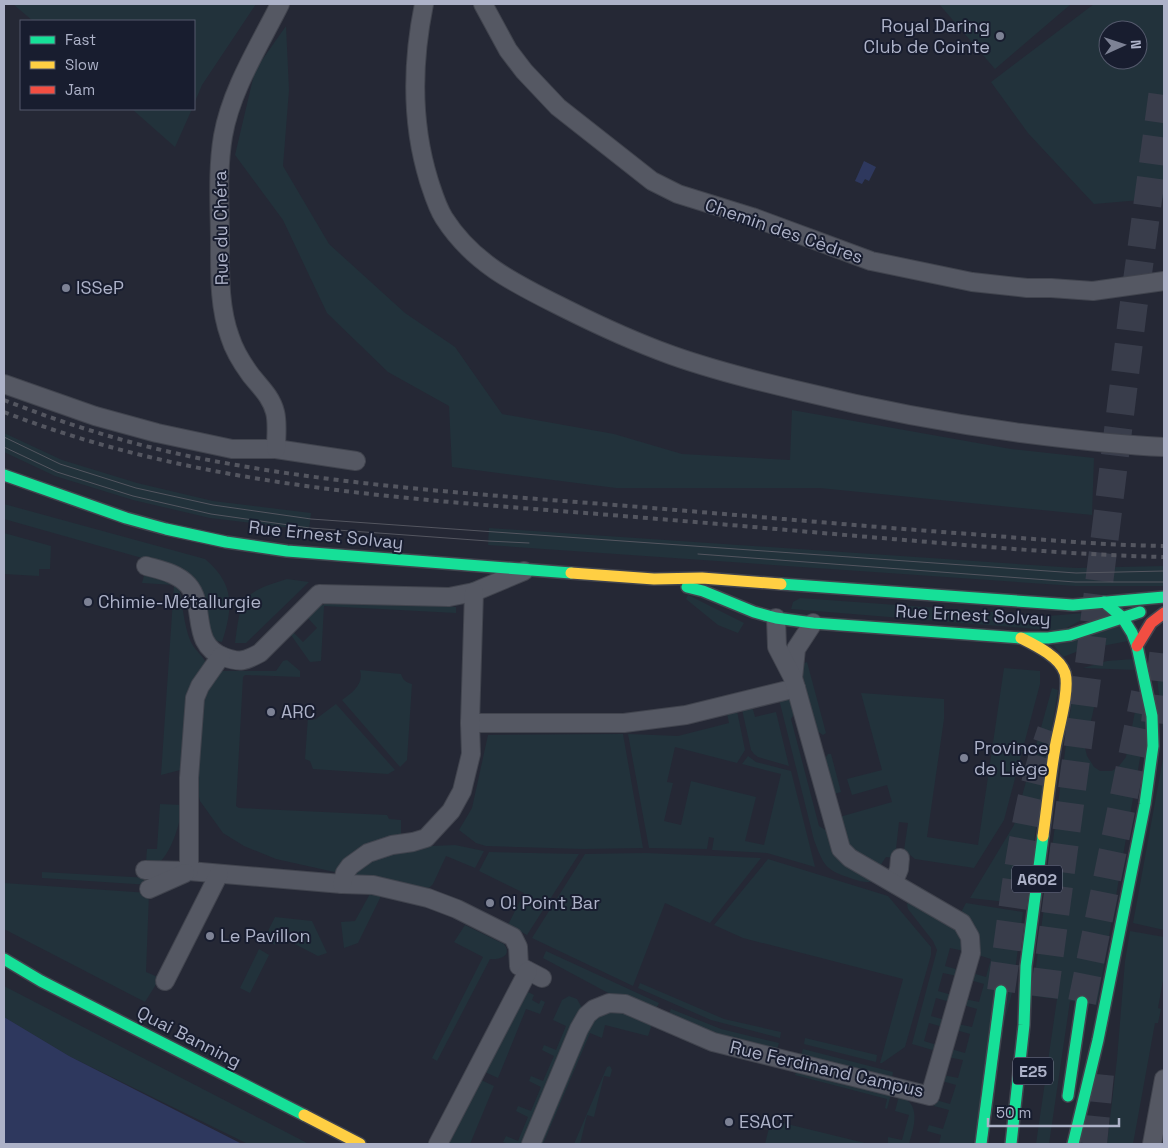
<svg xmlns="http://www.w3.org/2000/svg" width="1168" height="1148" font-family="'Space Grotesk',sans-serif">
  <rect width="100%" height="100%" fill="#252835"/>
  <g fill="#22323b" fill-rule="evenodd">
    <polygon points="13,4 256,4 202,85 194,104 194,21 33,21"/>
    <polygon points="939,4 1071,4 995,69"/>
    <path d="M1094 4H1164V198L1094 204 1028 133 991 82ZM1108 30H1138V60H1108Z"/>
    <polygon points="286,26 289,90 283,166 329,244 405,313 455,347 502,414 614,434 682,454 790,460 792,410 1011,449 1094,458 1092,515 820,488 616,488 452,467 449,406 388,372 327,313 283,220 235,155 255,70"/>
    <polygon points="132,109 192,109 175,147"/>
    <polygon points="4,433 62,460 137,483 213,501 311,513 309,530 210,518 133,500 55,476 4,452"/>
    <path d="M4 504 205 559C235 584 233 608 222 642L217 641C201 625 210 599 197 581 193 577 186 573 181 569L4 519Z"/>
    <polygon points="489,528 1076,568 1164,566 1164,586 1075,586 488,545"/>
    <polygon points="4,533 51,546 50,569 39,569 39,576 4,574"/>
    <path d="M145 572 179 586C182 602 184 625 190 640 194 650 203 655 207 665L184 769 161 775 174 585 142 583Z"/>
    <path d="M287 579 309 582 246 643H235C241 596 242 593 287 579Z"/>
    <polygon points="688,595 744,623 738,633 718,625 686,599"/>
    <polygon points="800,598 1048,616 1096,612 1061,631 791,609 793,602"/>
    <polygon points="324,601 456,607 456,613 324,606 321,661 310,662 291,635 293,632 303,642 317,628 307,617 321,605 324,605"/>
    <polygon points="1120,621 1128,641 1081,650 1063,657 1053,644"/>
    <polygon points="1164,652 1164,739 1155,660"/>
    <polygon points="1133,659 1136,670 1083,668 1107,661"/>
    <polygon points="287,660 300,671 300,677 245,675 243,677 236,806 239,808 387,815 389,819 401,820 401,838 339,873 276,859 244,846 223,833 200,801 194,778 199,701 218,671 276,671 283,661"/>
    <polygon points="807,662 826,733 823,735 817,731 800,665"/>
    <polygon points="1004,668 1040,671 1040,684 1004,820 974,868 915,859 904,850 908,823 899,822 895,858 886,857 878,869 849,851 836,818 892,802 887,785 852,795 847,779 882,770 861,693 944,699 944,719 927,837 978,845"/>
    <path d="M360 670 401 674C403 680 405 682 412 684L407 760 400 767 342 700C353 692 364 684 360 670Z"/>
    <polygon points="1074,685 1099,685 1085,748 1087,756 1094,767 1100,771 1112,771 1119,766 1126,757 1140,687 1147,718 1097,1005 1070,1001 1049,1144 1036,1144 1057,999 1032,996"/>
    <polygon points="1052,688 1058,690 1024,904 970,898 1014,825"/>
    <path d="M791 692 796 711 791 719 819 826 827 831 875 881C866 883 862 882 853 879 825 870 824 866 814 840L778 695Z"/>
    <polygon points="751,702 755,717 776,712 789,766 758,757 754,754 751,750 741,705"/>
    <polygon points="336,704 395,770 388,774 313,769 310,761 305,759 308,717 312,720 316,719"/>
    <polygon points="736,706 745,750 737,763 675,747 667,782 673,783 664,821 681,825 691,781 756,797 745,841 764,845 781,774 742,764 748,756 756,762 791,771 815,867 767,853 712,850 714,838 709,837 707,849 649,848 628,734 678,736 729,723 726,708"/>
    <polygon points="623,734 643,848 583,849 486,846 476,843 459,830 472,808 488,735"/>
    <polygon points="1164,753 1164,930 1133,923"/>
    <polygon points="828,754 831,754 841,792 834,794 824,760"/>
    <path d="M160 804 182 805C181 822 172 850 160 862H146L147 849H157Z"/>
    <polygon points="455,845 484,851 475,868 446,856 433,884 429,888 352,875 370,859 394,851 415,850 432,846"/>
    <polygon points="489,852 579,854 527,935 508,925 524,893 479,871"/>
    <polygon points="646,853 761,858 710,923 665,903 633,986 532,938 585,854"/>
    <polygon points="768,859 888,896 931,947 931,955 905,1047 882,1063 880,1063 903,979 743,938 714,925"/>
    <polygon points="42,872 150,878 150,885 42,878"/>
    <polygon points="4,883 149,893 146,972 160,978 145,1002 4,929"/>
    <polygon points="371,892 381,896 358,943 344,948 341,922 355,921"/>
    <polygon points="910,900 962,932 964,951 950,948 945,966 959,970 957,976 943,973 938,991 952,995 950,1002 936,998 931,1016 945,1020 943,1027 929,1023 924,1041 937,1045 936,1051 912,1044 937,950 933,941 908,909 907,904"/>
    <polygon points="966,903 1023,912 1012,993 973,1144 939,1144 941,1135 927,1131 929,1125 943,1129 949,1110 934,1106 936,1100 950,1104 956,1085 942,1081 943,1075 958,1078 963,1060 948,1057 951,1049 965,1053 970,1034 956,1030 958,1024 972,1027 977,1009 963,1005 965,999 979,1002 984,984 970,980 972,973 986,977 991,959 975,954 959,916"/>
    <polygon points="275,917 312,921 327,953 318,956 279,936 275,945 264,939"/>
    <path d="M465 925 504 944C513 956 499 960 490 959L437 1061 432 1058 483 957 454 942Z"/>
    <polygon points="1130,931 1164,937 1164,975 1158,1008 1161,1009 1158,1023 1155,1023 1133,1144 1107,1144 1117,1059 1125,961"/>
    <polygon points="259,949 269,955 250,993 240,988"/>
    <path d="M546 951 659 1003 656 1009C643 1003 626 992 612 995L543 958Z"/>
    <polygon points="640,983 724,1019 781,1032 780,1038 711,1020 638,988"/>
    <polygon points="4,986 309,1144 248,1144 69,1056 4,1017"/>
    <polygon points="526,991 534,995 532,1000 539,1004 541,1000 545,1002 540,1014 526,1009 498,1078 485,1072"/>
    <polygon points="569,996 577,999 582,1008 523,1144 509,1144 503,1142 506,1136 518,1141 528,1117 516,1111 518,1106 531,1111 541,1087 529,1081 531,1076 543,1081 554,1056 542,1050 544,1045 556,1050 566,1026 553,1020 562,1000"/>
    <polygon points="671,1009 721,1029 779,1043 777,1050 719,1035 669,1014"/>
    <polygon points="617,1010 652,1024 648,1036 605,1025 602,1038 590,1033 543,1144 540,1144 592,1021 606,1011"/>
    <polygon points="805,1038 877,1055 876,1062 804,1044"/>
    <polygon points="803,1049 893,1072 892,1078 801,1055"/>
    <polygon points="610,1066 612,1070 610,1077 604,1076 594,1117 587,1115 580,1144 574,1144 607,1067"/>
    <polygon points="797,1070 891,1094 887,1109 885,1108 887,1099 795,1075"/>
    <polygon points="481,1080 494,1086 470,1144 449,1144"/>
    <path d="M899 1096C922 1103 914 1127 909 1144H888V1137L902 1140 909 1115 895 1111Z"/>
    <polygon points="783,1123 869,1144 765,1144 769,1128"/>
  </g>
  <g fill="#2e385e">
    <polygon points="864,161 876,167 869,181 865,179 862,184 855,181"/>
    <polygon points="4,1017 69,1056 242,1144 4,1144"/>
  </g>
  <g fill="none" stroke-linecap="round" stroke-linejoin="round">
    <g stroke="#393d4b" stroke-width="28" stroke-dasharray="28 14" stroke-linecap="butt">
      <polyline points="1155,723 1164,648"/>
      <path d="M1001 991C1014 904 1021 815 1051 731"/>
      <polyline points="1044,997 1090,656 1133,310 1164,83"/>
      <polyline points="1082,1002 1145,693"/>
      <polyline points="1093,1144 1101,1064"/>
    </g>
    <defs>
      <g id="street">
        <path d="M424 4C412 63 411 123 429 181 433 193 437 207 444 218 474 265 518 285 566 309 600 326 635 342 671 355 713 370 757 381 800 391 873 409 946 423 1021 433 1068 439 1116 445 1164 447"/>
        <polyline points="483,4 508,50 524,71 558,107 652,181 678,194 752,217 871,261 972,282 1027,288 1051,288 1093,291 1164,281"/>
        <polyline points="4,384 95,416 157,433 232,449 276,449 356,461"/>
        <path d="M276 449C276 437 278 423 275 412 271 396 259 386 250 374 242 363 234 350 230 337 219 307 220 274 220 243 220 208 217 171 223 136 231 90 259 46 280 4"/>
        <path d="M146 566C160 570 177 573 188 585 207 606 189 644 224 657 240 663 245 661 260 653L319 594 449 597 474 592 524 571"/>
        <polyline points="793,678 796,649 813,623"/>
        <polyline points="470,723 624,723 686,715 796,688"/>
        <polyline points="145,870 189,871 342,884 373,885 428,898 457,909 513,937 518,947 519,966 542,978"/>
        <polyline points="189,871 189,778 195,698 200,686 221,656"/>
        <polyline points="895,879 899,869 900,858"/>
        <polyline points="342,884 345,873 350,866 368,853 392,845 413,842 426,838 451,811 462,791 471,754 470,723 474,592"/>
        <polyline points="149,889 185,873"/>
        <polyline points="165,981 219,874"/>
        <polyline points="438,1144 528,971"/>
        <polyline points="531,1144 579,1029 587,1015 594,1009 609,1003 625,1004 713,1042 930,1096 971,953 970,937 962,923 850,858 841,849 796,688 793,678 777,647 776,618"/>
        <polyline points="1152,1144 1164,1079"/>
      </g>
      <g id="fast">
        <polyline points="4,475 126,518 166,529 226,542 287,551 571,573"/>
        <polyline points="781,584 1073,605 1164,597"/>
        <polyline points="687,587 703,591 754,612 776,618 813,623 1021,638 1048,638 1070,635 1140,612"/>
        <polyline points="4,959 41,981 304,1115"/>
        <polyline points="1068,1096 1082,1002"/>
        <polyline points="981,1144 1001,991"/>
        <polyline points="1011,1144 1024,1025 1026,966 1043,836"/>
        <polyline points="1073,1144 1098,1040 1145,804 1153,746 1152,716 1137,646 1132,633 1122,617 1104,602"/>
      </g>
      <g id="slow">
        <polyline points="571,573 654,579 702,578 781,584"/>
        <path d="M1021 638C1035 645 1060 657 1065 673 1070 690 1058 730 1055 748 1050 777 1047 807 1043 836"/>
        <polyline points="304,1115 360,1144"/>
      </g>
      <polyline id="jam" points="1137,646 1151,623 1164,613"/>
    </defs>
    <use href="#street" stroke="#41444e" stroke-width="20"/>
    <use href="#fast" stroke="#41444e" stroke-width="14"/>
    <use href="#slow" stroke="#41444e" stroke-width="14"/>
    <use href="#jam" stroke="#41444e" stroke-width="14"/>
    <use href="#street" stroke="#555863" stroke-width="18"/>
    <use href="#fast" stroke="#16e098" stroke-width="11"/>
    <use href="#slow" stroke="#ffcf43" stroke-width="11"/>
    <use href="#jam" stroke="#f24e42" stroke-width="11"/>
    <g stroke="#545660" stroke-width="1">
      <polyline points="4,437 60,464 136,488 213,505 311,519 1076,573 1164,571"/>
      <polyline points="4,447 57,472 133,496 211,514 310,528 488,541 529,543"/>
      <polyline points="698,554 1075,582 1164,582"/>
    </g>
    <g stroke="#545660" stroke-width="4" stroke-dasharray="5 5" stroke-linecap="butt">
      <path d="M4 400C75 428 149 450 225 463 374 490 526 497 676 510 774 518 872 527 970 534 1035 539 1099 545 1164 546"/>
      <path d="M4 412C212 493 438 500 659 519 745 526 831 534 917 541 999 548 1082 555 1164 557"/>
    </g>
  </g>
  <g fill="#7d8295" stroke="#181d2f" stroke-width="2">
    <circle cx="1000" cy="36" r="5"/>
    <circle cx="66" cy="288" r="5"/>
    <circle cx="88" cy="602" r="5"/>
    <circle cx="271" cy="712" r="5"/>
    <circle cx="964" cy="758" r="5"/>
    <circle cx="490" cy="903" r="5"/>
    <circle cx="210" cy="936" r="5"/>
    <circle cx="729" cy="1122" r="5"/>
  </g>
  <g text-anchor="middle" stroke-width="4" stroke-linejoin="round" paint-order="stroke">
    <g fill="#181d2f" stroke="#80859a" stroke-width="1">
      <rect x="1012" y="865.5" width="50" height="27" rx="4"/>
      <rect x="1013" y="1057.5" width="40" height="27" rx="4"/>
    </g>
    <g font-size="16" font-weight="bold" fill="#adb2c8">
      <text x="1037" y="885">A602</text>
      <text x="1033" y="1077">E25</text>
    </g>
    <g font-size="18" fill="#adb2c8" stroke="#181d2f" text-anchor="start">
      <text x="990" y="32" text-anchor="end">Royal Daring<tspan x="990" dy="21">Club de Cointe</tspan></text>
      <text x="76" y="294">ISSeP</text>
      <text x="98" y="608">Chimie-Métallurgie</text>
      <text x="281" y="718">ARC</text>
      <text x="974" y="754">Province<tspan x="974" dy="21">de Liège</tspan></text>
      <text x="500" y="909">O! Point Bar</text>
      <text x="220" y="942">Le Pavillon</text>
      <text x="739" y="1128">ESACT</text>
    </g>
    <g font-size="18" fill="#adb2c8" stroke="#181d2f">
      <text transform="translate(221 228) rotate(-91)" y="6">Rue du Chéra</text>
      <text transform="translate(784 231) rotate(19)" y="6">Chemin des Cèdres</text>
      <text transform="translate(326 535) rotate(6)" y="6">Rue Ernest Solvay</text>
      <text transform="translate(973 615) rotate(3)" y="6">Rue Ernest Solvay</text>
      <text transform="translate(189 1037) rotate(27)" y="6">Quai Banning</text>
      <text transform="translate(827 1069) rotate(13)" y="6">Rue Ferdinand Campus</text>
    </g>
  </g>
  <rect width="1168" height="1148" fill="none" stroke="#adb2c8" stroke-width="10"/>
  <rect x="20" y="20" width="175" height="90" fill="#181d2f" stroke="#54596c"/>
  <rect x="30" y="36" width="25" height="8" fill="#16e098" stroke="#54596c"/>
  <text x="65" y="45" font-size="15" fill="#adb2c8">Fast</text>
  <rect x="30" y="61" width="25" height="8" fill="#ffcf43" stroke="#54596c"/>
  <text x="65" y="70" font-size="15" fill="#adb2c8">Slow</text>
  <rect x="30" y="86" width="25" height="8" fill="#f24e42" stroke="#54596c"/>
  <text x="65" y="95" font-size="15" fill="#adb2c8">Jam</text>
  <g transform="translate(1123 45) rotate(87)"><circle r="24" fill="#181d2f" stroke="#54596c"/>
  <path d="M0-4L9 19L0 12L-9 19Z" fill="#7d8295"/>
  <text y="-8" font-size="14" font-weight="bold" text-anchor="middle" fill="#adb2c8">N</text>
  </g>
  <path d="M988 1118v8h131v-8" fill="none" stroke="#adb2c8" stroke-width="2.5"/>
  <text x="996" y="1118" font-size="15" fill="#adb2c8" stroke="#181d2f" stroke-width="4" paint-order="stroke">50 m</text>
</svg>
